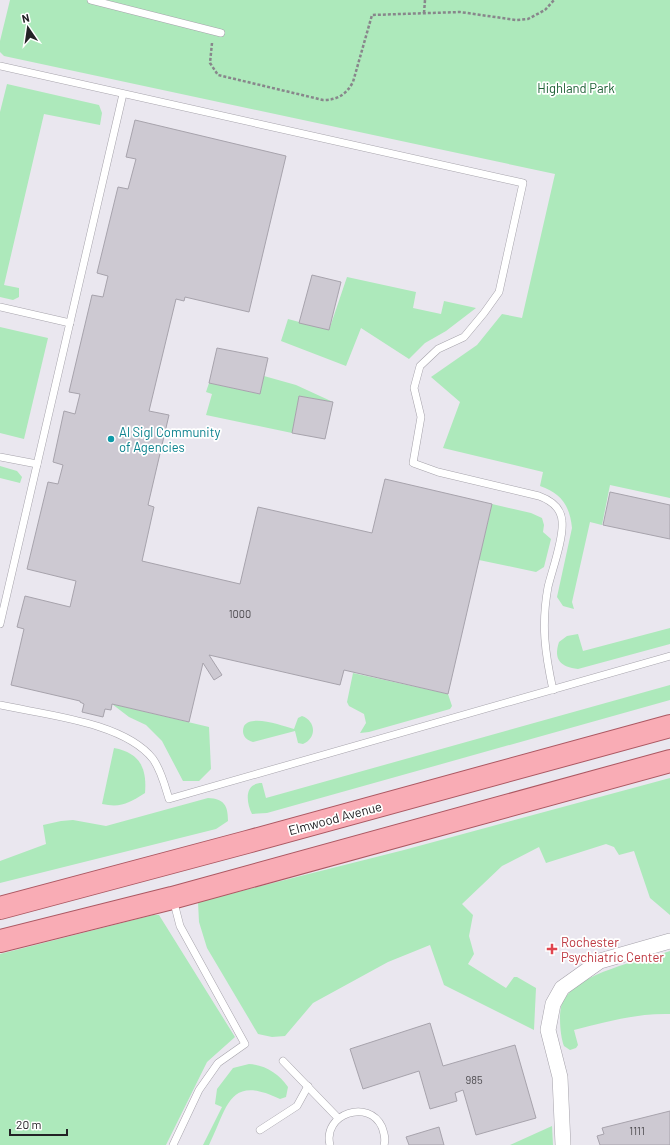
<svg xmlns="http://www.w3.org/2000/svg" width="670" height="1145" font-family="Barlow,sans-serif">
  <rect width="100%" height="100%" fill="#eae7ef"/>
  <g fill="#ade9bb">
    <path d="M10 0H670V498L610 485 602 525 590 522 572 602 574 609 563 606 557 597 572 528C570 506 561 493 540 486L543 472 443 448 460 402 431 377 477 345 502 314 522 318 555 174 4 56 0 52V41Z"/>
    <polygon points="7,84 99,105 102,113 100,125 44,114 4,285 19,288 19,297 13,300 0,297 0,112"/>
    <polygon points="347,277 416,292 413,308 441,314 444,301 476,308 446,331 425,343 409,359 361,328 346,366 281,341 288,319 329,330"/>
    <polygon points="0,327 48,338 24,439 0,433"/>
    <polygon points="264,376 296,385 333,402 299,396 292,433 206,415 212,394 206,392 209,383 260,394"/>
    <polygon points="0,466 17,471 22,477 20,483 0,478"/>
    <polygon points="492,504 531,513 542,518 544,525 543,532 551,539 544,567 536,572 479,560"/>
    <path d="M670 628V644L578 669C561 667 553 660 559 642L567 636 578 634 583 651Z"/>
    <polygon points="353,673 448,694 452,706 450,709 369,732 360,733 366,723 364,714 349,706 347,702"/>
    <path d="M670 685V700L267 813 252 814C246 802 244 783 262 783L266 798Z"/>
    <polygon points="112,704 209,727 211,769 199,781 183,781 162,741 146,725 129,717"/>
    <path d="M302 716C316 721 317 738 303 744L298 743 295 731 253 742C245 740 241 734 244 726 252 714 282 726 294 729L298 718Z"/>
    <path d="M114 748C140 753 147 768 145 793 129 803 121 808 102 804Z"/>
    <polygon points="670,778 670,915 650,898 634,851 619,855 614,847 606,844 546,863 539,847 502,866 462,904 473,915 469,936 474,954 468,964 506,988 514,977 517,977 536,988 534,1030 444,985 430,945 388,962 313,1003 285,1036 272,1037 258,1034 207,948 199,922 198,902 404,850"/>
    <path d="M208 798C224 799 228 805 228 821L216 829 0 883V861L46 844 43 825 61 821 73 820 106 826Z"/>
    <polygon points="153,915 159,915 235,1037 207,1062 166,1145 0,1145 0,954"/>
    <path d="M670 951V1014C637 1013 605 1022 574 1030L578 1045 576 1048 570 1050 564 1046C560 1036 558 1010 563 1001 579 972 640 961 670 951Z"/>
    <path d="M249 1064C265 1065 279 1074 288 1087L286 1097 280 1099C228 1074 228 1107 209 1145H203L222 1107 215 1104 217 1089 233 1068Z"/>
    <polygon points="552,1126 553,1145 510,1145"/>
  </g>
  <g fill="#cdc9d2" stroke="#a7a3ac">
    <polygon points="135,120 286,156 249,312 185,297 184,301 176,299 149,411 169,415 148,505 154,507 142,561 240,584 258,507 372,533 385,479 492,504 448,694 344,670 340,685 209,655 222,675 214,680 203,663 189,722 112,704 111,710 105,709 103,717 82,712 84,704 80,702 80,701 11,685 24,629 17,627 25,596 70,607 76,581 27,569 48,482 58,484 63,465 53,462 64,411 75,414 80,394 69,392 92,295 103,297 108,276 97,273 118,187 128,189 136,159 126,157"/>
    <polygon points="312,275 341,282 329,330 299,323"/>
    <polygon points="217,348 268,358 260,394 209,383"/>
    <polygon points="299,396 333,402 325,439 292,433"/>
    <polygon points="610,492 670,505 670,539 603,525"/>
    <polygon points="430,1023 443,1066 515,1045 536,1118 476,1135 463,1090 455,1093 457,1101 430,1109 419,1071 363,1089 350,1049"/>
    <polygon points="670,1111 670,1145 600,1145 597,1136 604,1134 602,1128"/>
    <polygon points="439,1127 444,1145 409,1145 406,1137"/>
  </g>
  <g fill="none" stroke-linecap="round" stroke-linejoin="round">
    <defs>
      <g id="service">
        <polyline points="91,0 221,33"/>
        <path d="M0 66 523 183 499 292 484 313 464 337 438 349 420 366 414 388 421 417 413 463 438 472 539 496C550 500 561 507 562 521 564 538 552 570 548 587 541 625 545 653 553 690"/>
        <polyline points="0,307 70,323"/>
        <polyline points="0,457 37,464"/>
        <polyline points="0,624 123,94"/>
        <path d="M0 705C45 715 124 722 153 759 161 770 165 786 169 799L670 656"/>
        <polyline points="283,1061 338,1118"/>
        <polyline points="260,1130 297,1106 308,1086"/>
        <polyline points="173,1145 199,1090 218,1063 245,1044 180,926 173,899"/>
        <path d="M330 1145C322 1114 369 1098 382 1127 384 1133 386 1139 384 1145"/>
      </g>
      <polyline id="minor" points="563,1145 560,1077 548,1030 553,1004 562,988 600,961 670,941"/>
      <g id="primary">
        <polyline points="0,908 247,842 670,726"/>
        <polyline points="0,941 172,898 670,761"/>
      </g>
    </defs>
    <use href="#service" stroke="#a6a3ab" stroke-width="8"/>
    <use href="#minor" stroke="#a6a3ab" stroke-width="16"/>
    <use href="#primary" stroke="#ac5862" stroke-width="24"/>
    <g stroke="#88868b" stroke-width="2.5" stroke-dasharray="3 2" stroke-linecap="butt">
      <polyline points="424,13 425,0"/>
      <path d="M212 43 210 63 218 75 323 100C337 100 346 95 353 82L372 15 460 12 516 20 528 19 545 10 554 0"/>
    </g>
    <use href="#service" stroke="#fff" stroke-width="7"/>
    <use href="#minor" stroke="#fff" stroke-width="15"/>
    <use href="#primary" stroke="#f9acb5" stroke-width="22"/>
  </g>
  <circle fill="#0f9aa8" stroke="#fff" stroke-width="1.5" cx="111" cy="439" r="4"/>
  <path fill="#e0444e" stroke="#fff" stroke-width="1.5" d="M550 943h4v4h4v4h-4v4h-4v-4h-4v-4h4z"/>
  <g text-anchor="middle" stroke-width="3.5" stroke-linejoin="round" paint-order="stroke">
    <g font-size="11" fill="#4e4c50">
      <text x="240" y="618">1000</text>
      <text x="474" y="1084">985</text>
      <text x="637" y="1135">1111</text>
    </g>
    <g font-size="13" fill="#1f6337" stroke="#fff">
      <text x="576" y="93">Highland Park</text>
    </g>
    <g font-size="13" fill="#0d838f" stroke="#fff" text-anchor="start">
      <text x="119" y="437">Al Sigl Community<tspan x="119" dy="15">of Agencies</tspan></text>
    </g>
    <g font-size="13" fill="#232225" stroke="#fff">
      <text transform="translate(335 818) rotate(-15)" y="5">Elmwood Avenue</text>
    </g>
    <g font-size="13" fill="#be3a42" stroke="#fff" text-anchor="start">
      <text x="561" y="947">Rochester<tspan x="561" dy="15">Psychiatric Center</tspan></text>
    </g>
  </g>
  <g transform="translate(28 28) rotate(347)" stroke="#ffffff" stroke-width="3" paint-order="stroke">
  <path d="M0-3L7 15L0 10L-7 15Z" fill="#232225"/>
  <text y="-6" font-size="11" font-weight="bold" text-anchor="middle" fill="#232225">N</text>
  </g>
  <path d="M10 1129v6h57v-6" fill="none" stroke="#232225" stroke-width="2"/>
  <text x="16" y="1129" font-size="12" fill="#232225" stroke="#ffffff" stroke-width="3" paint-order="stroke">20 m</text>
</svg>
